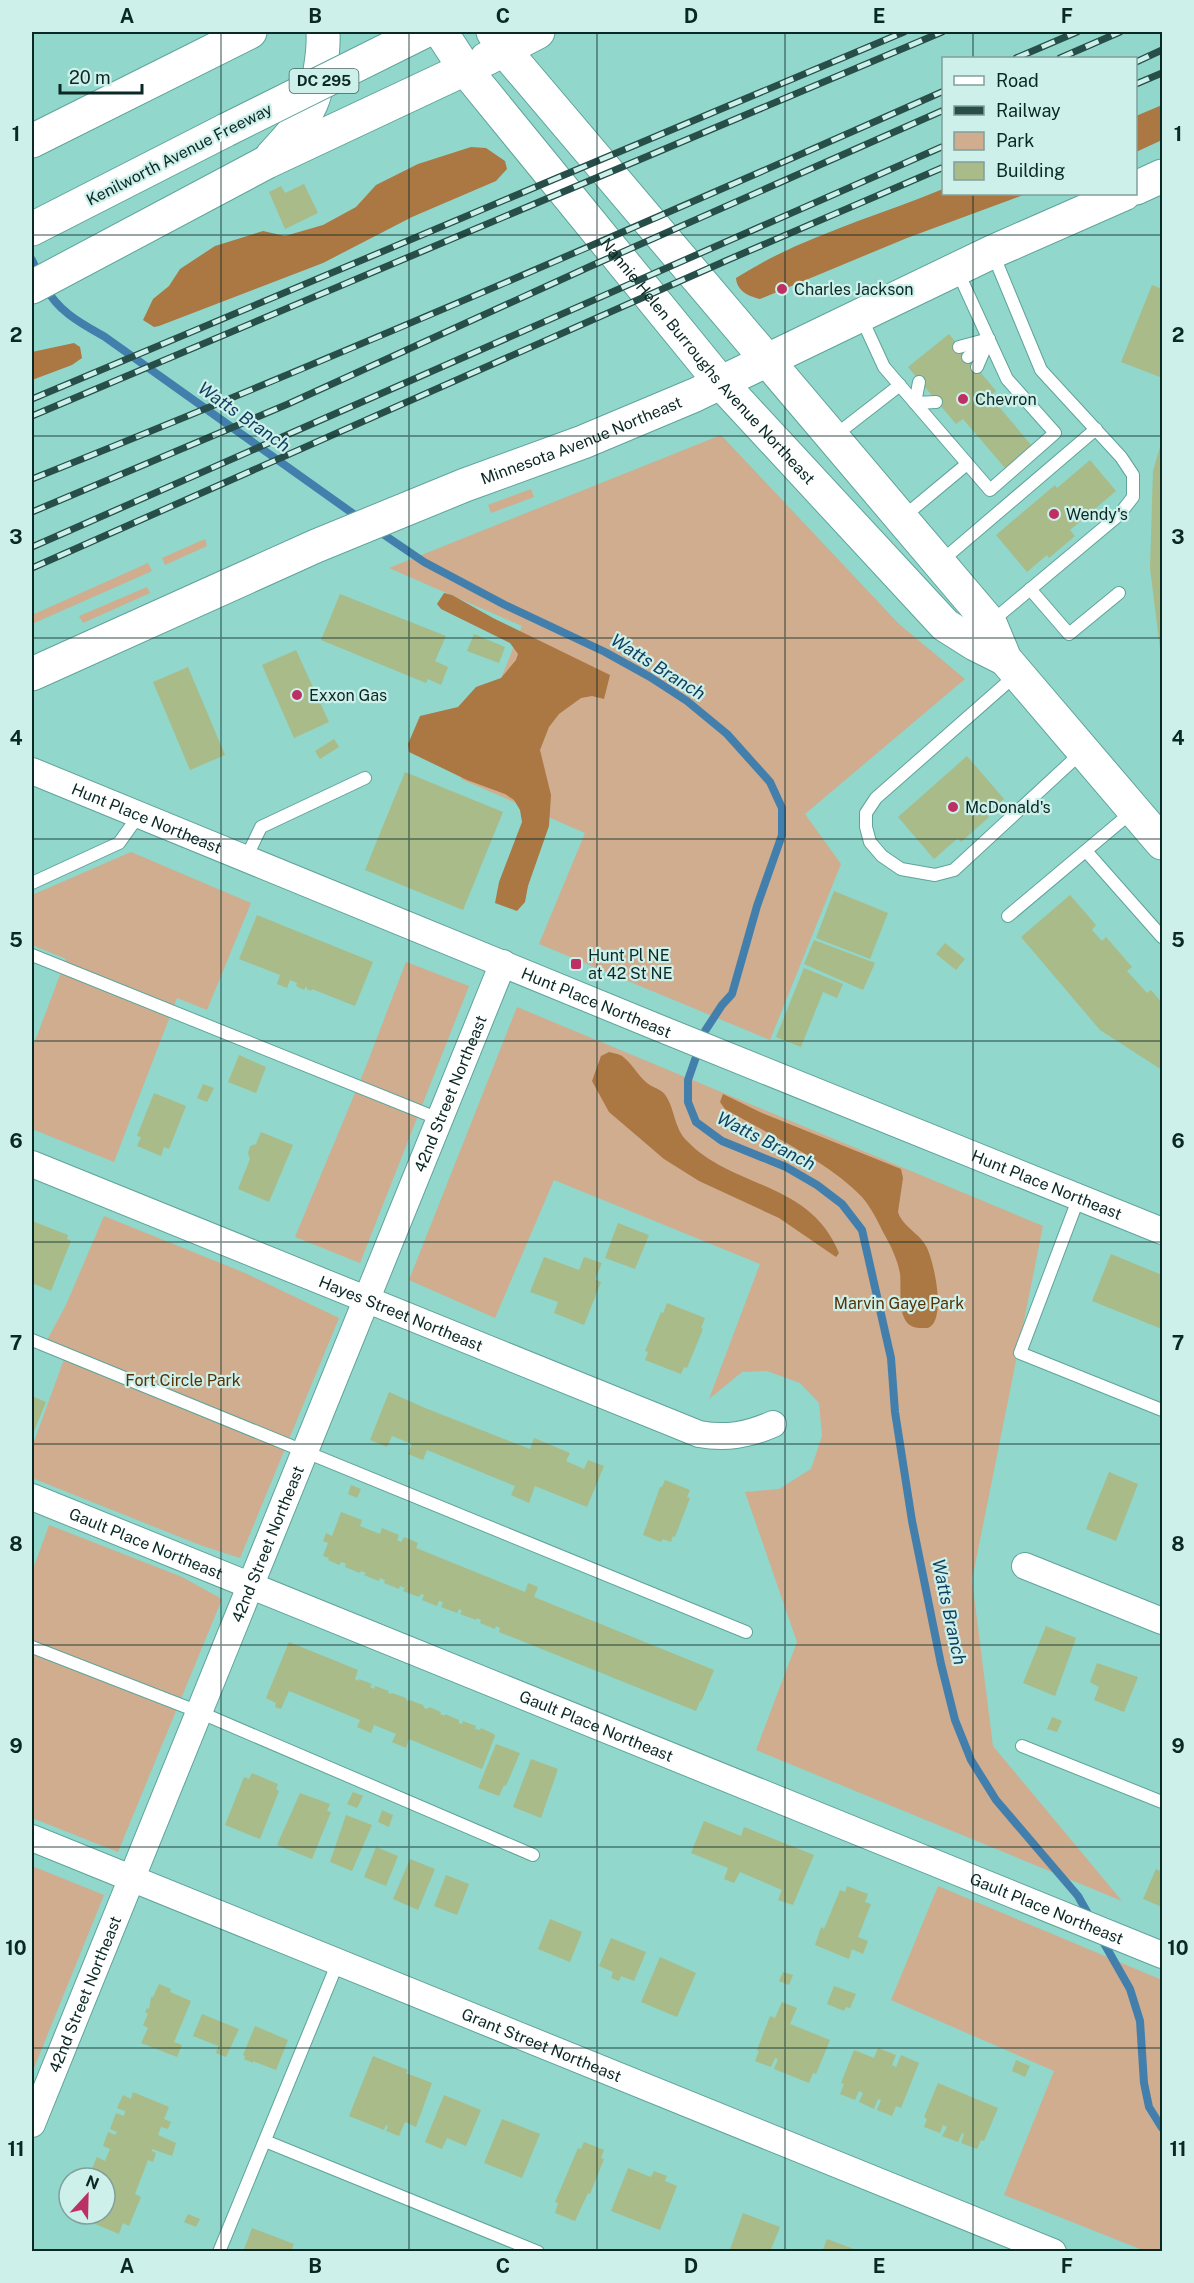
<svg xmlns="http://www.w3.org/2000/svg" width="1194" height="2283" font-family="'Public Sans',sans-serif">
  <rect width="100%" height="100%" fill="#91d7cc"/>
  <g fill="#cfad8e">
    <polygon points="721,435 899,624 965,679 805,814 841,864 770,1040 539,944 585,833 461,779 522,626 389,568"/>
    <polygon points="531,489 534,497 491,513 488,505"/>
    <polygon points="205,539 207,546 165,565 162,558"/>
    <polygon points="148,563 152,571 32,624 32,615"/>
    <polygon points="147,587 150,593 83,623 79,616"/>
    <polygon points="131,852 251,903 207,1010 177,998 114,1162 32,1129 32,1049 66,959 32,945 32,895"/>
    <polygon points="406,962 469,986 360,1263 295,1237 365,1069"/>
    <polygon points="517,1007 1043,1226 972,1580 993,1746 1122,1901 756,1750 797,1642 745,1492 779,1489 811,1469 822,1436 819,1403 800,1383 767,1371 742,1372 709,1399 760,1264 554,1180 495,1318 409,1280"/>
    <polygon points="104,1216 245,1273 339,1318 240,1558 200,1545 32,1478 32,1447 67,1351 46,1342 66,1305"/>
    <polygon points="49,1525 182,1577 222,1599 118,1852 32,1818 32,1572"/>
    <polygon points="32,1866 104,1895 32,2073"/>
    <polygon points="938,1886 1162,1980 1162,2251 1145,2251 1004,2195 1054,2071 891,2000"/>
  </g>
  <g fill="#ab7743">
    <polygon points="1162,105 1162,140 1136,152 1136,116"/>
    <polygon points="471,147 486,148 505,161 507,169 496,181 412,217 323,263 159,326 154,327 143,320 153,299 169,286 180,269 215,246 263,231 285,236 323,225 356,207 376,185 418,164"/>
    <path d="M943 189 944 194H1026L907 238 760 299C748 296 737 291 736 278 798 238 875 217 943 189Z"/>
    <polygon points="74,343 80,347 82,358 72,365 32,380 32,352"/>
    <polygon points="444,593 452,595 493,618 610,675 604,699 592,696 581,698 559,714 549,727 540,750 551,795 549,826 528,886 525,902 517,911 495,903 499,882 522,822 520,810 514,800 505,794 467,780 409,752 408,744 420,716 458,707 476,687 501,678 516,660 518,654 510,643 441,609 437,604"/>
    <path d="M609 1052C613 1053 619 1054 622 1056 632 1063 638 1076 647 1083 653 1088 662 1089 666 1096 675 1110 674 1128 687 1141 733 1189 810 1181 839 1253L836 1257 779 1218 699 1181 664 1159 609 1112 592 1081 601 1056Z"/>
    <path d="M723 1094 762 1113 901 1169 903 1178 898 1212C902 1226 920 1234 926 1246 934 1260 947 1321 928 1328 927 1328 921 1328 919 1328 895 1327 902 1290 900 1274 898 1260 890 1244 883 1232 878 1221 870 1206 862 1197 829 1162 768 1134 725 1109L720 1102Z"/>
  </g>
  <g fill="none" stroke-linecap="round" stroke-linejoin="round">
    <g stroke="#437fad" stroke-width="8">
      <polyline points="32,260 39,275"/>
      <path d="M45 286C57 311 82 324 105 337L362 520"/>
      <polyline points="377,530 424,562 505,605 605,652 650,677 687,701 727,734 770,782 782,808 782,835 757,906 732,994 722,1005 705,1031 688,1080 688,1102 696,1122 722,1141 786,1167 817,1185 842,1204 862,1230 891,1358 895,1412 912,1521 941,1664 955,1720 971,1760 996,1800 1078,1896 1091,1919"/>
      <polyline points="1101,1938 1130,1989 1140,2021 1144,2083 1149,2107 1162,2128"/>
    </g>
  </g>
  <g fill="#a9bb88">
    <polygon points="304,184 318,213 285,229 269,192 281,186 285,193"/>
    <polygon points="1152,285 1162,289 1162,370 1160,377 1121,362"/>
    <polygon points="949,334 996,391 990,396 1032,446 1005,468 963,419 956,424 908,367"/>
    <polygon points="1162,440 1162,665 1150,568 1153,471"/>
    <polygon points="1090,460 1116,491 1070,530 1075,536 1049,558 1047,555 1027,572 996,535 1055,485 1057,488"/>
    <polygon points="340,594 446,636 435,661 448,667 441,685 428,679 426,683 321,640"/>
    <polygon points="474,634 505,647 499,663 467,651"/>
    <polygon points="296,650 329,722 294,738 262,665"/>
    <polygon points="188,667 225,755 190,770 153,682"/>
    <polygon points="334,739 339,747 320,759 315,751"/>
    <polygon points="967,756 1004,799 986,814 989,817 961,842 958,838 934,859 898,817"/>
    <polygon points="405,772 503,812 463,910 365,870"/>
    <polygon points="834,891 888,913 870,959 816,938"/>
    <polygon points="1070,895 1096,925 1092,930 1102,941 1106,937 1132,967 1127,971 1147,993 1151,990 1162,1003 1162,1070 1100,1030 1021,937"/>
    <polygon points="257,915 373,962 355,1006 312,989 311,991 307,989 306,986 304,990 296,986 297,983 290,980 287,988 277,984 280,975 239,959"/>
    <polygon points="814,940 875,963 863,990 804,964"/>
    <polygon points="945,943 965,959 956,970 936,954"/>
    <polygon points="804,968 843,984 837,998 823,992 801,1047 776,1037"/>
    <polygon points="239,1055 266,1067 256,1093 228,1082"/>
    <polygon points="203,1084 214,1088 207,1102 197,1098"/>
    <polygon points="154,1093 186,1106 169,1149 164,1147 161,1156 137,1146 141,1137 137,1136"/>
    <polygon points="261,1132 293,1145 269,1202 238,1189 250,1159 248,1153 250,1146 256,1144"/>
    <polygon points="32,1221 68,1235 67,1239 71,1241 51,1291 32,1283"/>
    <polygon points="618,1223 649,1235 635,1269 605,1258"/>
    <polygon points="1111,1254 1162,1275 1162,1329 1092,1301"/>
    <polygon points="544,1257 579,1270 584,1257 602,1263 595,1279 601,1282 584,1325 554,1313 558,1302 530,1292"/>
    <polygon points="667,1303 705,1318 701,1328 703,1329 687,1368 684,1367 681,1374 645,1360 648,1352 645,1351 661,1312 663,1313"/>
    <polygon points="389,1392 425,1408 530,1449 534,1438 570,1453 566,1461 584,1469 588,1460 604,1466 587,1507 535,1486 529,1503 511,1495 515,1486 427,1450 423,1460 408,1454 412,1444 392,1436 387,1447 370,1440"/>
    <polygon points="32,1396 46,1402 32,1436"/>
    <polygon points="1109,1472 1138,1484 1116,1541 1086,1529"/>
    <polygon points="665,1480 690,1490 687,1497 690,1498 675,1537 673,1536 671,1542 663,1539 661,1542 643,1535 660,1487 662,1487"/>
    <polygon points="351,1485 361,1489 357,1498 348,1494"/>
    <polygon points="341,1512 362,1520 360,1526 380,1534 382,1528 399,1535 397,1540 401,1542 404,1537 418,1543 416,1548 525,1592 528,1583 538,1587 534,1597 714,1670 701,1702 700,1701 696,1711 499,1632 500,1628 496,1626 495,1629 480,1623 481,1620 477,1618 476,1620 460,1614 462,1611 459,1609 457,1613 441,1607 443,1602 439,1601 437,1606 422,1600 424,1595 421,1594 419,1597 403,1591 405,1588 400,1586 399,1589 384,1583 385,1580 380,1578 379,1581 364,1575 366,1573 361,1571 360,1573 345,1567 346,1564 344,1563 341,1562 339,1565 328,1560 329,1558 323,1556 328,1543 323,1541 326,1533 332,1536"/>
    <polygon points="1046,1626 1076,1638 1055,1696 1023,1683"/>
    <polygon points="289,1642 358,1670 355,1679 358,1681 359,1679 372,1684 370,1687 374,1689 375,1686 389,1691 388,1693 390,1694 392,1693 406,1698 407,1701 409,1700 423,1705 424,1708 428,1709 429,1707 441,1712 440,1714 445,1716 445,1714 459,1720 459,1723 462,1724 463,1721 476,1726 475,1729 480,1730 481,1728 494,1734 495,1736 482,1769 409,1739 406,1748 392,1742 396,1734 374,1725 371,1733 357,1727 360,1720 289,1691 281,1709 275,1707 276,1703 266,1698"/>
    <polygon points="1097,1663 1138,1677 1124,1712 1094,1700 1099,1687 1090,1682"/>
    <polygon points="1052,1717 1062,1721 1057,1732 1047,1729"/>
    <polygon points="496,1744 520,1753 506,1786 504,1785 499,1796 478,1788"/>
    <polygon points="531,1759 558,1769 541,1818 513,1807"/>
    <polygon points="252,1773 278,1784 276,1789 279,1791 260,1839 225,1825 244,1777 249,1779"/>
    <polygon points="353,1792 363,1796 357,1808 347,1804"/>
    <polygon points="300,1793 330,1804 327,1811 331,1812 312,1859 277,1845"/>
    <polygon points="382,1810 393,1815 389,1827 378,1822"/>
    <polygon points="346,1815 372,1825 352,1871 330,1862"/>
    <polygon points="704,1821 741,1836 744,1827 814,1855 793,1905 778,1900 782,1890 740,1872 734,1883 724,1879 728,1868 691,1853"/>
    <polygon points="376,1847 398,1856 386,1886 364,1877"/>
    <polygon points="410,1859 435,1869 418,1910 393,1899"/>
    <polygon points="1156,1869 1162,1872 1162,1907 1143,1899"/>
    <polygon points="446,1875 469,1884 457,1915 434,1906"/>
    <polygon points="847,1886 868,1894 865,1902 871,1904 858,1937 868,1941 863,1954 852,1949 849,1959 815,1945 821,1927 824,1929 840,1890 845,1892"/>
    <polygon points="550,1919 582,1932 570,1962 538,1949"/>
    <polygon points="611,1938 646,1952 634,1981 621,1976 619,1981 611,1978 613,1972 599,1966"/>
    <polygon points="660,1957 696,1973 677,2017 641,2002"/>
    <polygon points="783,1972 793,1975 789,1985 779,1981"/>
    <polygon points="159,1984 171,1989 170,1992 191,2001 174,2042 182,2045 177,2057 141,2043 148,2028 143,2025 148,2014 145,2012 147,2008 149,2009 151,1997 153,1997"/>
    <polygon points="834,1986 856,1994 850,2008 846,2007 844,2011 827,2004"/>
    <polygon points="782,2002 797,2008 790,2024 830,2040 816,2074 813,2073 809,2083 774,2069 778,2059 775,2058 771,2067 755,2061 759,2051 757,2050 770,2016 775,2018"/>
    <polygon points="202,2014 239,2029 226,2057 216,2053 218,2046 193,2036"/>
    <polygon points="255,2026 288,2040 276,2070 253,2061 253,2063 244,2059 245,2056 243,2055"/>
    <polygon points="878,2048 896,2055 892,2065 896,2067 901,2055 919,2063 901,2108 896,2106 892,2116 877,2110 881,2100 878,2099 874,2109 859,2102 863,2093 859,2091 855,2100 840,2094 844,2084 841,2083 854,2050 874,2058"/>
    <polygon points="373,2056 408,2070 406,2073 432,2083 416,2127 405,2122 399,2136 386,2131 388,2126 386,2125 384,2130 349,2116"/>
    <polygon points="1016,2060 1030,2066 1025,2077 1012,2071"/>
    <polygon points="938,2083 998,2108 984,2141 981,2140 977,2149 961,2143 964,2134 962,2133 958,2142 942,2136 947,2127 943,2125 940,2133 924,2127 927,2119 924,2117"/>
    <polygon points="133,2092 169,2107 164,2119 171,2122 168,2129 161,2127 158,2135 176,2143 172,2156 152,2149 152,2151 156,2153 153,2162 148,2160 135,2194 141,2197 129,2226 123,2223 119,2234 81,2218 83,2214 105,2214 105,2178 98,2178 99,2174 91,2171 97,2157 105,2161 110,2149 103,2146 108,2132 115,2135 117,2132 110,2129 116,2113 124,2116 125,2111 117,2108 123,2095 131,2099"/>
    <polygon points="444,2095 481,2110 466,2146 447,2138 442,2149 425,2142"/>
    <polygon points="502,2119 540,2134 522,2178 484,2163"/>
    <polygon points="584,2142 604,2150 601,2158 604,2159 590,2194 588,2193 575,2221 555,2213 558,2203 555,2202 578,2148 581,2149"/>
    <polygon points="628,2168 651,2177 654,2171 667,2176 665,2181 677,2186 660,2230 611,2211"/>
    <polygon points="743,2213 780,2227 770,2252 729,2252"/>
    <polygon points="188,2214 200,2219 196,2227 184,2222"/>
    <polygon points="252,2228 294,2244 291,2252 243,2252"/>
    <polygon points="827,2239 859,2251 859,2252 822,2252"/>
  </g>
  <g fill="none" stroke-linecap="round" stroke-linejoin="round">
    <defs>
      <g id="service">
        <polyline points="861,317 884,367 990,490 1055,433 1007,379 957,270"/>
        <polyline points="959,347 989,339"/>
        <polyline points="968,357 986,342"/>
        <polyline points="977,367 989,339"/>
        <polyline points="915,403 919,382"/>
        <polyline points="915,403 936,402"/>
        <polyline points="833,437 900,385"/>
        <polyline points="902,518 967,464"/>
        <polyline points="939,563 1096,429"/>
        <polyline points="1030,589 1069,634 1119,593"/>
        <polyline points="991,622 1119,515 1133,497 1133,475 1121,457 1041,370 993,254"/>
        <polyline points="1017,674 876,798 866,813 866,827 870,842 882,856 901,869 935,875 954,870 1082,752"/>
        <polyline points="1086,851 1162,937"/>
        <polyline points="246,858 261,827 365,778"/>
        <polyline points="32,883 119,843 139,815"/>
        <polyline points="1008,916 1133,811"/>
        <polyline points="32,955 439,1119"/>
        <polyline points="1079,1197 1020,1353 1162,1410"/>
        <polyline points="32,1340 746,1632"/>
        <polyline points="32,1647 199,1712 533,1855"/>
        <polyline points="1022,1746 1162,1802"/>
        <polyline points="265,2141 538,2252"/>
        <polyline points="219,2252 338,1962"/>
      </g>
      <g id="minor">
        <path id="s1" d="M32 771 664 1030 1162 1231"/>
        <path id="s2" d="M32 1164 699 1434C726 1439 748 1435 773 1424"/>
        <path id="s3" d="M32 1497 1162 1955"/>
        <polyline points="1025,1566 1162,1621"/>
        <path id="s4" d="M32 1838 1053 2252"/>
        <path id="s5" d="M32 2124 503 963"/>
      </g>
      <g id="secondary">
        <path id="s6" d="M441 32 465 69 721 383 945 625 975 644 1005 659"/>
        <polyline points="493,32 505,51 990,623 1005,659 1162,843"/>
        <polyline points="486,59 538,32"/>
        <polyline points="1136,188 1162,176"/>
        <path id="s7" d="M32 674 316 546 465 485 583 442 695 395 992 252 1124 194"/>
      </g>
      <g id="motorway">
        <polyline points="32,141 250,32"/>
        <path d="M272 156C286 141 302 124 311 104 319 86 324 51 323 32"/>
        <polyline points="32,229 226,130"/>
        <polyline points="32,287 267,162 465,69"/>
      </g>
    </defs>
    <use href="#service" stroke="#5fa49a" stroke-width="14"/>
    <use href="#minor" stroke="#5fa49a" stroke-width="28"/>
    <use href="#secondary" stroke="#5fa49a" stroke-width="35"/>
    <use href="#motorway" stroke="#5fa49a" stroke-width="35"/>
    <use href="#service" stroke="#fff" stroke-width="12"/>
    <use href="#minor" stroke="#fff" stroke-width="26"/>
    <use href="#secondary" stroke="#fff" stroke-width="33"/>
    <use href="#motorway" stroke="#fff" stroke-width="33"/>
    <defs>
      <g id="rail">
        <polyline points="1016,58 1077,32"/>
        <polyline points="1060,58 1120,32"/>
        <polyline points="1136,62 1162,50"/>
        <polyline points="1136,84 1162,73"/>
        <polyline points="32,399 904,32"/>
        <polyline points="32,416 942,32"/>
        <path d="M32 479C338 357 642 225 944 91"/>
        <polyline points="32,512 288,404 591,266 944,110"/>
        <polyline points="32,547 944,146"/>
        <polyline points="32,568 730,259 944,167"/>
      </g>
    </defs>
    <use href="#rail" stroke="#274e48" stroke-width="7"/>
    <use href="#rail" stroke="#cef0ea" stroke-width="4.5" stroke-dasharray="14" stroke-linecap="butt"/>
    <defs>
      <polyline id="motorway-bridge" points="226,130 423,32"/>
    </defs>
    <use href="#motorway-bridge" stroke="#5fa49a" stroke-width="35" stroke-linecap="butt"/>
    <use href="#motorway-bridge" stroke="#fff" stroke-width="33"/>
  </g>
  <path fill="none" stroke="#0a2824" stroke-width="1.5" stroke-opacity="0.55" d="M221 32V2252M409 32V2252M597 32V2252M785 32V2252M973 32V58M973 194V2252M32 235H1162M32 436H1162M32 638H1162M32 839H1162M32 1041H1162M32 1242H1162M32 1444H1162M32 1645H1162M32 1847H1162M32 2048H1162"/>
  <g fill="#bd3063" stroke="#cef0ea" stroke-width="2">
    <circle cx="782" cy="289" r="6"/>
    <circle cx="963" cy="399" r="6"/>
    <circle cx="1054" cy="514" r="6"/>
    <circle cx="297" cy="695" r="6"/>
    <circle cx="953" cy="807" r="6"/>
    <rect x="570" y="958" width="12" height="12" rx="3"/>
  </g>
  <g text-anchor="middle" stroke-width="4.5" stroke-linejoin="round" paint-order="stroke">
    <rect fill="#cef0ea" stroke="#45645f" stroke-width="1.5" x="289.5" y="69" width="69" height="24" rx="4.5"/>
    <g font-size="15" font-weight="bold" fill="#0a2824">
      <text x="324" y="86">DC 295</text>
    </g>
    <g font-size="16" fill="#0a2824" stroke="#cef0ea">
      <text transform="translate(179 154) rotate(-27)" y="6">Kenilworth Avenue Freeway</text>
      <text dy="6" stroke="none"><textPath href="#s6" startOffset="424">Nannie Helen Burroughs Avenue Northeast</textPath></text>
      <text dy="6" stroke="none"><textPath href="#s7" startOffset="597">Minnesota Avenue Northeast</textPath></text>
      <text dy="6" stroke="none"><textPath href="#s1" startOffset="124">Hunt Place Northeast</textPath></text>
      <text dy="6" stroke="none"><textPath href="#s1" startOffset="610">Hunt Place Northeast</textPath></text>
      <text dy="6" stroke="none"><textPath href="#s5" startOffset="1112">42nd Street Northeast</textPath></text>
      <text dy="6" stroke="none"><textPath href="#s1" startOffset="1096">Hunt Place Northeast</textPath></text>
      <text dy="6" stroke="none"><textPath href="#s2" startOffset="398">Hayes Street Northeast</textPath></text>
      <text dy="6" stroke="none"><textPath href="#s3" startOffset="123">Gault Place Northeast</textPath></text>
      <text dy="6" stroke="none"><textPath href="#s5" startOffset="626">42nd Street Northeast</textPath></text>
      <text dy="6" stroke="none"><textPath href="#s3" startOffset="609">Gault Place Northeast</textPath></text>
      <text dy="6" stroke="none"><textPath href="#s3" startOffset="1095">Gault Place Northeast</textPath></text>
      <text dy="6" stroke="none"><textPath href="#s5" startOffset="140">42nd Street Northeast</textPath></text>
      <text dy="6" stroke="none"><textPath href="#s4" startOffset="550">Grant Street Northeast</textPath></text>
    </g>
    <g font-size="16" fill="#0a2824" stroke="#cef0ea" text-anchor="start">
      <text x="794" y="295">Charles Jackson</text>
      <text x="975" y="405">Chevron</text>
      <text x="1066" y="520">Wendy's</text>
      <text x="309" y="701">Exxon Gas</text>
      <text x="965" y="813">McDonald's</text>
      <text x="588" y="961">Hunt Pl NE<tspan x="588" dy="18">at 42 St NE</tspan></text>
    </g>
    <g font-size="16" fill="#563207" stroke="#cef0ea">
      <text x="899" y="1309">Marvin Gaye Park</text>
      <text x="183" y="1386">Fort Circle Park</text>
    </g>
    <g font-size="18" font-style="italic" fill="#0f3e5f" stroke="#cef0ea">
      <text transform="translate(244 417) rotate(35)" y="6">Watts Branch</text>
      <text transform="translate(658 667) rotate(32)" y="6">Watts Branch</text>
      <text transform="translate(766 1141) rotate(27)" y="6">Watts Branch</text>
      <text transform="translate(949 1612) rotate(78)" y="6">Watts Branch</text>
    </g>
  </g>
  <rect width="1194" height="2283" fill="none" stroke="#cef0ea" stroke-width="66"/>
  <rect x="942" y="57" width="195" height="138" fill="#cef0ea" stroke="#80a09b" stroke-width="1.5"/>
  <rect x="954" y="76" width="30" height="9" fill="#ffffff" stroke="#80a09b" stroke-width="1.5"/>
  <text x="996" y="87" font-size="18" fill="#0a2824">Road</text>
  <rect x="954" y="106" width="30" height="9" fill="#274e48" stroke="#80a09b" stroke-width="1.5"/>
  <text x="996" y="117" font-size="18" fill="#0a2824">Railway</text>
  <rect x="954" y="132" width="30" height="18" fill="#cfad8e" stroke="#80a09b" stroke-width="1.5"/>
  <text x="996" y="147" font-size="18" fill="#0a2824">Park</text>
  <rect x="954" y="162" width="30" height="18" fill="#a9bb88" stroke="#80a09b" stroke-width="1.5"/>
  <text x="996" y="177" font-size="18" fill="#0a2824">Building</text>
  <g transform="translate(87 2196) rotate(22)"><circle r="28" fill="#cef0ea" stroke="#80a09b" stroke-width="1.5"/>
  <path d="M0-4.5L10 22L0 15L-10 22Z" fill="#bd3063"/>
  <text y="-9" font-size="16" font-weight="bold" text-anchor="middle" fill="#0a2824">N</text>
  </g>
  <path d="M60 84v9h82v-9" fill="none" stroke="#0a2824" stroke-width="3"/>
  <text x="69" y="84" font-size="18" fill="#0a2824" stroke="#cef0ea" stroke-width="4.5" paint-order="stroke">20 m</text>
  <rect x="33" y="33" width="1128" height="2217" fill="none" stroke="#0a2824" stroke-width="2"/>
  <g font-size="20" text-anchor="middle" font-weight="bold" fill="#0a2824">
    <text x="127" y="23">A</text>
    <text x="315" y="23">B</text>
    <text x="503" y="23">C</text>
    <text x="691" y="23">D</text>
    <text x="879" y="23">E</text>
    <text x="1067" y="23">F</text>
    <text x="16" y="141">1</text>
    <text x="1178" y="141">1</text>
    <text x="16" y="342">2</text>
    <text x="1178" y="342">2</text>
    <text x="16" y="544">3</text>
    <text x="1178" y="544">3</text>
    <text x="16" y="745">4</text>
    <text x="1178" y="745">4</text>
    <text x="16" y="947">5</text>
    <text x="1178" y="947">5</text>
    <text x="16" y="1148">6</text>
    <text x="1178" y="1148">6</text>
    <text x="16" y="1350">7</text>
    <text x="1178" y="1350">7</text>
    <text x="16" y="1551">8</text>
    <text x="1178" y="1551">8</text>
    <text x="16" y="1753">9</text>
    <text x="1178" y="1753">9</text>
    <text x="16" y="1955">10</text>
    <text x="1178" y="1955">10</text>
    <text x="16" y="2156">11</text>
    <text x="1178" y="2156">11</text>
    <text x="127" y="2273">A</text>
    <text x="315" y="2273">B</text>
    <text x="503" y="2273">C</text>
    <text x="691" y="2273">D</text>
    <text x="879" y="2273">E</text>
    <text x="1067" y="2273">F</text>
  </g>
</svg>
